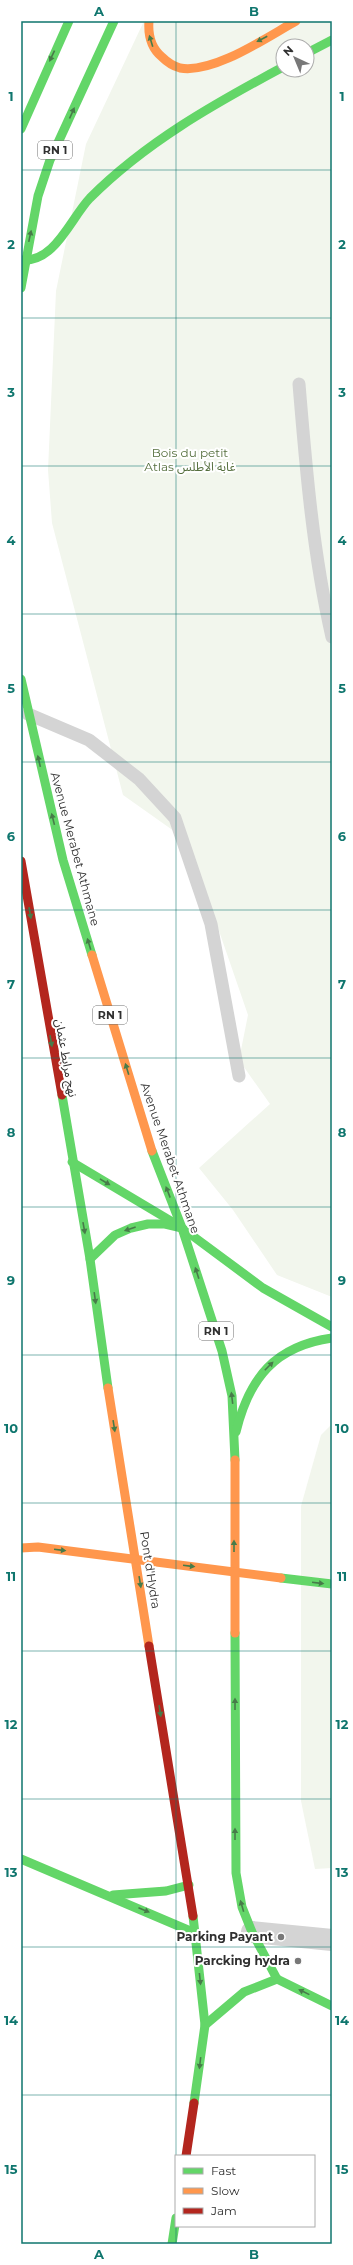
<svg xmlns="http://www.w3.org/2000/svg" width="353" height="2265" font-family="Montserrat,'Noto Sans Arabic',sans-serif">
  <rect width="100%" height="100%" fill="#fff"/>
  <g fill="#f2f6ed" fill-rule="evenodd">
    <path d="M144 21H332V1297L277 1275 233 1210 199 1168 270 1104 239 1060 248 1015 188 841 123 795 52 523 48 470 56 291 86 144ZM283 46H307V70H283Z"/>
    <polygon points="332,1424 332,1868 315,1869 301,1801 301,1506 321,1435"/>
  </g>
  <g fill="none" stroke-linecap="round" stroke-linejoin="round">
    <g stroke="#d4d4d4" stroke-width="13">
      <path d="M299 384C306 469 313 554 332 637"/>
      <polyline points="28,714 89,740 139,779 175,818 211,924 239,1076"/>
    </g>
    <polyline stroke="#d4d4d4" stroke-width="22" points="252,1932 332,1940"/>
    <g stroke="#63d668" stroke-width="9">
      <polyline points="307,53 332,40"/>
      <polyline points="21,129 69,21"/>
      <path d="M21 260C55 263 70 219 90 198 146 142 214 104 283 67"/>
      <polyline points="21,288 38,196 50,160 114,21"/>
      <polyline points="21,679 63,860 92,955"/>
      <polyline points="62,1095 90,1259 108,1388"/>
      <polyline points="152,1151 182,1228 222,1351 232,1396 235,1460"/>
      <polyline points="72,1162 176,1224"/>
      <polyline points="90,1259 115,1235 131,1228 148,1224 165,1224 182,1228 263,1288 332,1327"/>
      <path d="M236 1432C249 1378 275 1346 332 1338"/>
      <polyline points="281,1578 332,1584"/>
      <polyline points="235,1633 236,1873 242,1907 252,1932 277,1979"/>
      <polyline points="21,1859 195,1933"/>
      <polyline points="113,1895 166,1891 189,1885"/>
      <polyline points="193,1916 205,2025 194,2103"/>
      <polyline points="277,1979 332,2006"/>
      <polyline points="205,2025 244,1992 277,1979"/>
      <polyline points="172,2244 176,2218"/>
    </g>
    <g stroke="#ff974d" stroke-width="9">
      <path d="M149 21C148 34 151 48 162 57 167 62 173 66 180 68 214 74 267 37 296 21"/>
      <polyline points="92,955 152,1151"/>
      <polyline points="108,1388 149,1646"/>
      <polyline points="235,1460 235,1633"/>
      <polyline points="21,1548 38,1547 281,1578"/>
    </g>
    <g stroke="#b3261e" stroke-width="9">
      <polyline points="21,861 62,1095"/>
      <polyline points="149,1646 193,1916"/>
      <polyline points="186,2156 194,2103"/>
    </g>
  </g>
  <defs><path id="oneway-solid" d="M-6-.8H1V-3.2L6.5 0L1 3.2V.8H-6Z"/></defs>
  <g fill="#477b49">
    <use href="#oneway-solid" transform="translate(262 39) rotate(152)"/>
    <use href="#oneway-solid" transform="translate(151 41) rotate(-107)"/>
    <use href="#oneway-solid" transform="translate(52 56) rotate(115)"/>
    <use href="#oneway-solid" transform="translate(72 113) rotate(-66)"/>
    <use href="#oneway-solid" transform="translate(30 236) rotate(-78)"/>
    <use href="#oneway-solid" transform="translate(39 761) rotate(-103)"/>
    <use href="#oneway-solid" transform="translate(53 819) rotate(-104)"/>
    <use href="#oneway-solid" transform="translate(30 913) rotate(80)"/>
    <use href="#oneway-solid" transform="translate(89 944) rotate(-107)"/>
    <use href="#oneway-solid" transform="translate(51 1041) rotate(80)"/>
    <use href="#oneway-solid" transform="translate(127 1069) rotate(-107)"/>
    <use href="#oneway-solid" transform="translate(105 1182) rotate(31)"/>
    <use href="#oneway-solid" transform="translate(168 1192) rotate(-111)"/>
    <use href="#oneway-solid" transform="translate(84 1228) rotate(80)"/>
    <use href="#oneway-solid" transform="translate(130 1229) rotate(161)"/>
    <use href="#oneway-solid" transform="translate(197 1273) rotate(-108)"/>
    <use href="#oneway-solid" transform="translate(95 1298) rotate(82)"/>
    <use href="#oneway-solid" transform="translate(269 1366) rotate(-45)"/>
    <use href="#oneway-solid" transform="translate(232 1398) rotate(-97)"/>
    <use href="#oneway-solid" transform="translate(114 1426) rotate(81)"/>
    <use href="#oneway-solid" transform="translate(234 1546) rotate(-90)"/>
    <use href="#oneway-solid" transform="translate(60 1550) rotate(7)"/>
    <use href="#oneway-solid" transform="translate(189 1566) rotate(7)"/>
    <use href="#oneway-solid" transform="translate(140 1582) rotate(81)"/>
    <use href="#oneway-solid" transform="translate(318 1583) rotate(7)"/>
    <use href="#oneway-solid" transform="translate(235 1704) rotate(-90)"/>
    <use href="#oneway-solid" transform="translate(160 1711) rotate(81)"/>
    <use href="#oneway-solid" transform="translate(235 1834) rotate(-90)"/>
    <use href="#oneway-solid" transform="translate(242 1906) rotate(-106)"/>
    <use href="#oneway-solid" transform="translate(144 1910) rotate(23)"/>
    <use href="#oneway-solid" transform="translate(200 1979) rotate(84)"/>
    <use href="#oneway-solid" transform="translate(304 1992) rotate(-154)"/>
    <use href="#oneway-solid" transform="translate(200 2063) rotate(97)"/>
  </g>
  <path fill="none" stroke="#0f766e" stroke-width="1" stroke-opacity="0.55" d="M176 21V2156M21 170H332M21 318H332M21 466H332M21 614H332M21 762H332M21 910H332M21 1058H332M21 1207H332M21 1355H332M21 1503H332M21 1651H332M21 1799H332M21 1947H332M21 2095H332M176 2226V2244"/>
  <g fill="#787878" stroke="#fff" stroke-width="1.5">
    <circle cx="281" cy="1937" r="4"/>
    <circle cx="298" cy="1961" r="4"/>
  </g>
  <g text-anchor="middle" stroke-width="4" stroke-linejoin="round" paint-order="stroke">
    <g fill="#fff" stroke="#6e6e6e" stroke-width="1">
      <rect x="38" y="141" width="34" height="18" rx="3"/>
      <rect x="93" y="1006" width="34" height="18" rx="3"/>
      <rect x="199" y="1322" width="34" height="18" rx="3"/>
    </g>
    <g font-size="11" font-weight="bold" fill="#303030">
      <text x="55" y="154">RN 1</text>
      <text x="110" y="1019">RN 1</text>
      <text x="216" y="1335">RN 1</text>
    </g>
    <g font-size="12" fill="#546e3c" stroke="#fff">
      <text x="190" y="457">Bois du petit<tspan x="190" dy="14">Atlas غابة الأطلس</tspan></text>
    </g>
    <g font-size="12" fill="#303030" stroke="#fff">
      <text transform="translate(75 849) rotate(75)" y="4">Avenue Merabet Athmane</text>
      <text transform="translate(66 1058) rotate(80)" y="4">نهج مرابط عثمان</text>
      <text transform="translate(170 1158) rotate(71)" y="4">Avenue Merabet Athmane</text>
      <text transform="translate(150 1570) rotate(81)" y="4">Pont d'Hydra</text>
    </g>
    <g font-size="12" font-weight="bold" fill="#303030" stroke="#fff" text-anchor="end">
      <text x="273" y="1941">Parking Payant</text>
      <text x="290" y="1965">Parcking hydra</text>
    </g>
  </g>
  <rect width="353" height="2265" fill="none" stroke="#ffffff" stroke-width="44"/>
  <rect x="175" y="2155" width="140" height="72" fill="#ffffff" stroke="#acacac"/>
  <rect x="183" y="2168" width="20" height="6" fill="#63d668" stroke="#acacac"/>
  <text x="211" y="2175" font-size="12" fill="#303030">Fast</text>
  <rect x="183" y="2188" width="20" height="6" fill="#ff974d" stroke="#acacac"/>
  <text x="211" y="2195" font-size="12" fill="#303030">Slow</text>
  <rect x="183" y="2208" width="20" height="6" fill="#b3261e" stroke="#acacac"/>
  <text x="211" y="2215" font-size="12" fill="#303030">Jam</text>
  <g transform="translate(295 58) rotate(316)"><circle r="19" fill="#ffffff" stroke="#acacac"/>
  <path d="M0-3L7 15L0 10L-7 15Z" fill="#787878"/>
  <text y="-6" font-size="11" font-weight="bold" text-anchor="middle" fill="#303030">N</text>
  </g>
  <rect x="22" y="22" width="309" height="2221" fill="none" stroke="#0f766e" stroke-width="1.5"/>
  <g font-size="13" text-anchor="middle" font-weight="bold" fill="#0f766e">
    <text x="99" y="16">A</text>
    <text x="254" y="16">B</text>
    <text x="11" y="101">1</text>
    <text x="342" y="101">1</text>
    <text x="11" y="249">2</text>
    <text x="342" y="249">2</text>
    <text x="11" y="397">3</text>
    <text x="342" y="397">3</text>
    <text x="11" y="545">4</text>
    <text x="342" y="545">4</text>
    <text x="11" y="693">5</text>
    <text x="342" y="693">5</text>
    <text x="11" y="841">6</text>
    <text x="342" y="841">6</text>
    <text x="11" y="989">7</text>
    <text x="342" y="989">7</text>
    <text x="11" y="1137">8</text>
    <text x="342" y="1137">8</text>
    <text x="11" y="1285">9</text>
    <text x="342" y="1285">9</text>
    <text x="11" y="1433">10</text>
    <text x="342" y="1433">10</text>
    <text x="11" y="1581">11</text>
    <text x="342" y="1581">11</text>
    <text x="11" y="1729">12</text>
    <text x="342" y="1729">12</text>
    <text x="11" y="1877">13</text>
    <text x="342" y="1877">13</text>
    <text x="11" y="2025">14</text>
    <text x="342" y="2025">14</text>
    <text x="11" y="2174">15</text>
    <text x="342" y="2174">15</text>
    <text x="99" y="2259">A</text>
    <text x="254" y="2259">B</text>
  </g>
</svg>
